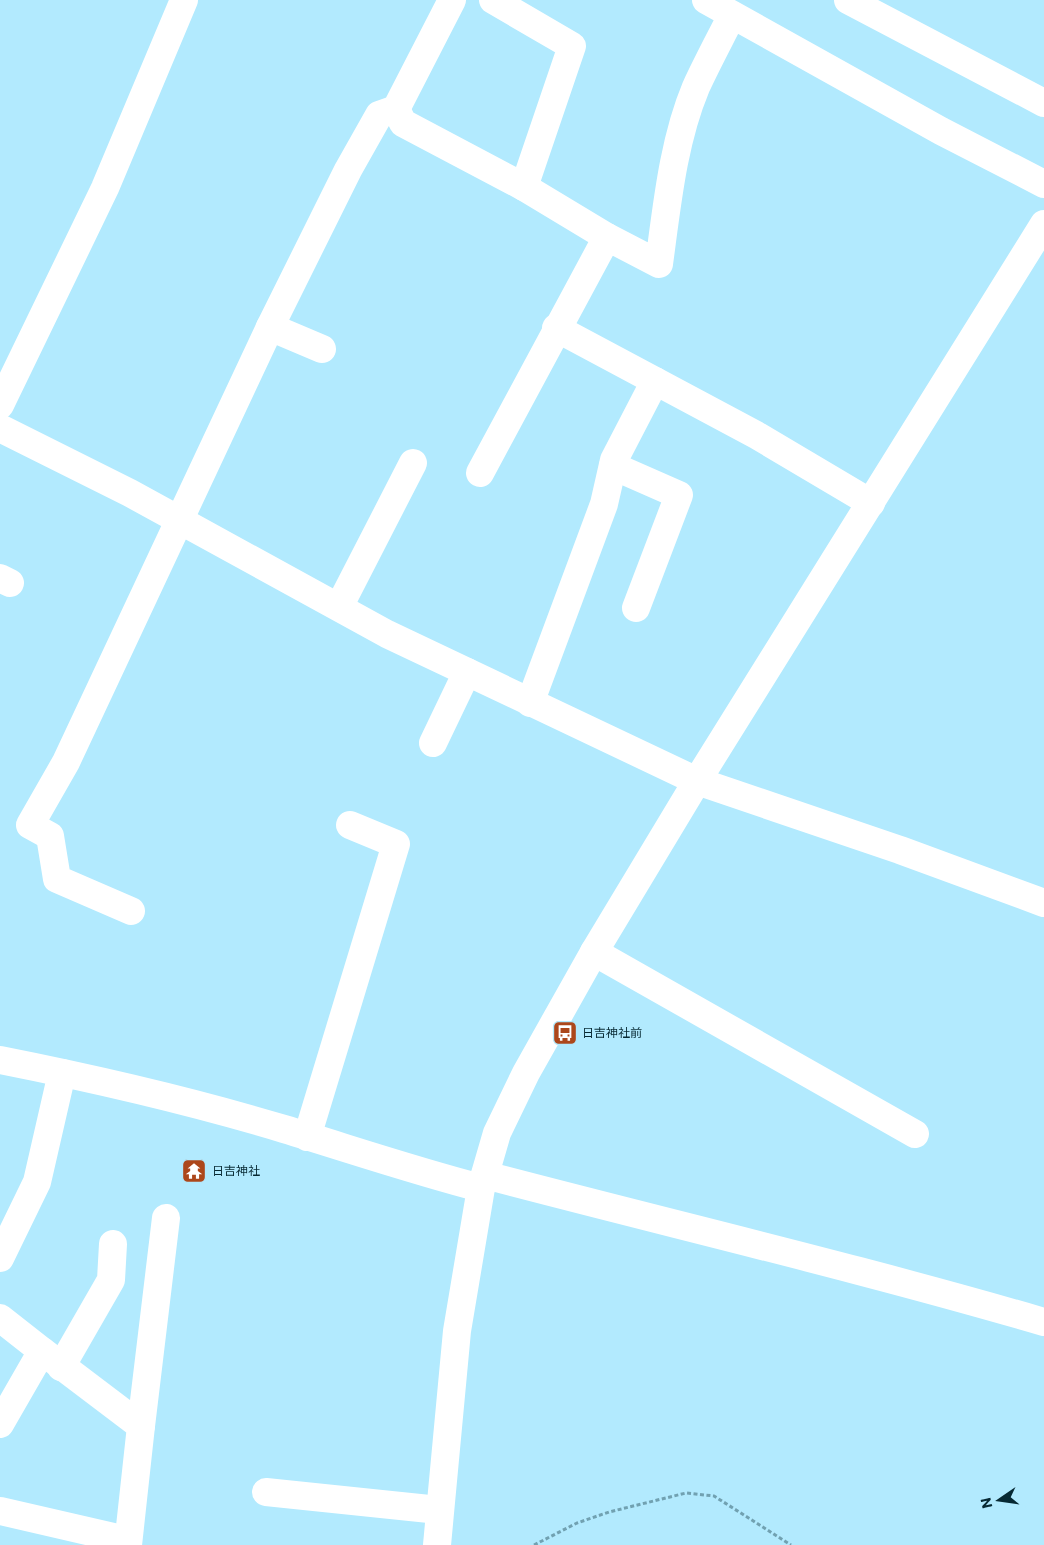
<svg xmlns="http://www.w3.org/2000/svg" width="1044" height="1545" font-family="Commissioner,'Noto Sans JP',sans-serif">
  <rect width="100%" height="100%" fill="#b2eafe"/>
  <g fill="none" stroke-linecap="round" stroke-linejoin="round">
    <polyline stroke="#71a1b1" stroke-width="3" stroke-dasharray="4 2.5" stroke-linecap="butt" points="534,1545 577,1523 609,1512 686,1493 714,1496 791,1545"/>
    <g stroke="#fff" stroke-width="28">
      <polyline points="706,0 941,131 1044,184"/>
      <polyline points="848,0 1044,103"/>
      <polyline points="396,109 403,123 524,187 572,46 493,0"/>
      <polyline points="524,187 607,237"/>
      <polyline points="270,327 322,349"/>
      <polyline points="556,328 758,436 871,503"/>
      <polyline points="0,405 105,188 184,0"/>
      <polyline points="0,428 130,493 387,634 697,781 900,850 1044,903"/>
      <polyline points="613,466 679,495 636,608"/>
      <path d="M480 473 607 237 659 264C667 205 673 142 696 87 707 63 720 39 732 15"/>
      <polyline points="0,578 10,583"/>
      <polyline points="339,607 413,463"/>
      <polyline points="530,703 604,504 614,460 655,381"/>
      <polyline points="433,743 467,672"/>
      <polyline points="131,911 57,879 50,836 30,825 66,762 270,327 348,170 379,115 396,109 452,0"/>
      <polyline points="594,952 915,1134"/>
      <path d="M0 1060C96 1079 191 1101 284 1129 350 1149 415 1171 481 1188"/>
      <polyline points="307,1137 396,844 350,825"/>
      <path d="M485 1175C671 1224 859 1268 1044 1322"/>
      <polyline points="0,1258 37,1182 62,1073"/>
      <polyline points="0,1318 42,1351 0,1424"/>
      <polyline points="42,1351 141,1426 128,1545"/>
      <polyline points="61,1367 111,1280 113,1244"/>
      <polyline points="141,1426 166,1218"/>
      <polyline points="266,1492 439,1510"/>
      <polyline points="0,1511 113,1537 123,1545"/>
      <polyline points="437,1545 457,1331 481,1188 497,1133 526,1073 594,952 697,781 1044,224"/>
    </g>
  </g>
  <defs>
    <symbol id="bus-square" viewBox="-11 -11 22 22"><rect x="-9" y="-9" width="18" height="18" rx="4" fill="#ac471b" stroke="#b2eafe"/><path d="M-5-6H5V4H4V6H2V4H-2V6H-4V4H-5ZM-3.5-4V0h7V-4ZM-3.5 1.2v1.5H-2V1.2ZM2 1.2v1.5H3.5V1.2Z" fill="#fff"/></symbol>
    <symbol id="temple-square" viewBox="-11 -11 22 22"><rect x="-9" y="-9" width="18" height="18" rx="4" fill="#ac471b" stroke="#b2eafe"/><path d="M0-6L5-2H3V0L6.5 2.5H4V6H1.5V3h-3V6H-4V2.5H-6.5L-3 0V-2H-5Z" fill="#fff"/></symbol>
  </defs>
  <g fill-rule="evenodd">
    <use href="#bus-square" x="551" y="1019" width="28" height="28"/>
    <use href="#temple-square" x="180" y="1157" width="28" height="28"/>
  </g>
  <g text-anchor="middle" stroke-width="4" stroke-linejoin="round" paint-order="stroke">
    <g font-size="12" fill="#072933" stroke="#b2eafe" text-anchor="start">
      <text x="582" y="1037">日吉神社前</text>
      <text x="212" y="1175">日吉神社</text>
    </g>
  </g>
  <g transform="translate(999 1500) rotate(257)" stroke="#b2eafe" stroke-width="4" paint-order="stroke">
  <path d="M0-4L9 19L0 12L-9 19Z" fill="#072933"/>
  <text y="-8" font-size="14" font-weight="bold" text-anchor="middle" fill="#072933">N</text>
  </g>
</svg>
